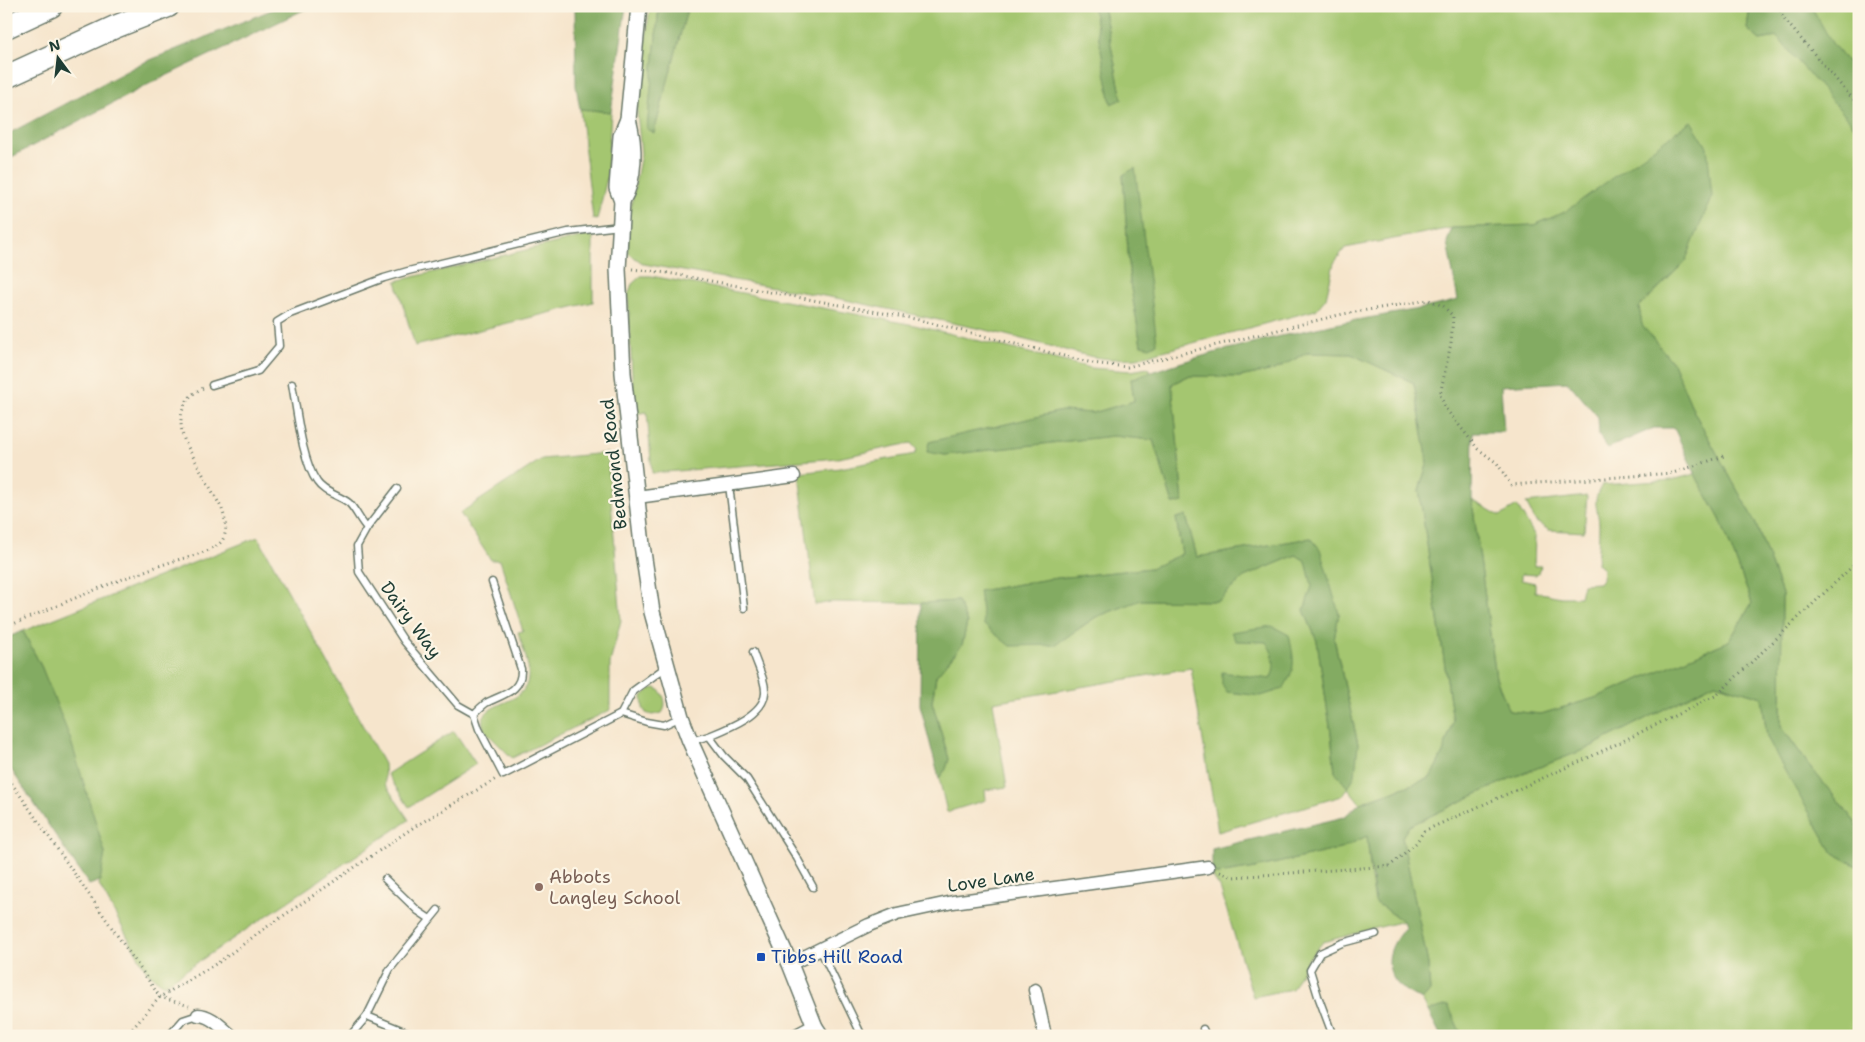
<svg xmlns="http://www.w3.org/2000/svg" width="1865" height="1042" font-family="'Shantell Sans',sans-serif">
  <rect width="100%" height="100%" fill="#fcf5e5"/>
  <filter id="ink" filterUnits="userSpaceOnUse"><feTurbulence type="fractalNoise" baseFrequency=".02" numOctaves="2"/><feDisplacementMap in="SourceGraphic" scale="10" xChannelSelector="R" yChannelSelector="G"/><feConvolveMatrix kernelMatrix="1 2 1 2 8 2 1 2 1" color-interpolation-filters="sRGB"/></filter>
  <filter id="wash" filterUnits="userSpaceOnUse"><feTurbulence type="fractalNoise" baseFrequency=".0096" numOctaves="4" result="noise"/><feDisplacementMap in="SourceGraphic" scale="20" xChannelSelector="R" yChannelSelector="G"/><feGaussianBlur stdDeviation="1.12" result="paint"/><feColorMatrix in="noise" values="0 0 0 0 0 0 0 0 0 0 0 0 0 0 0 0 0 1.4 0 .05"/><feComposite in="paint" operator="in"/></filter>
  <g filter="url(#wash)">
    <rect width="100%" height="100%" fill="#f6e5cc"/>
    <g fill="#a4c66f" stroke="#628252" fill-rule="evenodd">
      <path d="M650 6H659L647 129 654 132 688 6H1093L1112 103 1122 99 1103 6H1750L1747 29 1760 40 1777 37 1766 6H1859V76L1832 43 1859 137V827L1808 764 1781 726 1782 594 1755 522 1694 412 1673 363 1642 326 1639 307 1685 262 1565 212 1534 225 1452 228 1345 248 1334 263 1326 298 1316 310 1137 358 1111 359 1093 357 990 331 841 299 644 264 628 253V221L641 154 637 111ZM1123 175 1141 345 1130 283Z"/>
      <polygon points="580,109 611,112 607,178 597,220 593,219"/>
      <polygon points="593,234 593,302 415,346 396,281"/>
      <path d="M641 276H651L914 325 1091 368 1131 371 1148 368 1151 372 1131 379 1134 401 1093 413 1062 411 930 442 927 451 945 455 1113 436 1153 440 1173 504 1183 502 1172 384 1188 376 1239 377 1274 370 1307 353 1351 354 1414 383 1428 462 1419 490 1453 721 1443 753 1430 778 1360 803 1348 788 1342 796 1218 832 1191 668 993 702 1007 787 985 790 986 800 947 812 939 778 946 769 949 759 932 702 936 676 962 645 967 623 958 601 921 603 831 602 815 605 799 473 840 468 915 454 917 450 911 443 838 458 652 473 647 412 634 414 628 295 632 284ZM1186 516 1197 557 1311 538 1339 614 1334 638 1358 744 1335 772 1331 733 1317 641 1304 610 1313 586 1306 561 1296 555 1244 577 1218 601 1141 600 1096 617 1055 645 979 591 1049 579 1151 568 1182 554 1176 518Z"/>
      <path d="M607 453 621 620 610 663V710L512 758 484 730C483 727 482 722 483 719 489 700 525 705 528 678 530 664 522 646 518 632L523 631 500 560H491L460 513 542 459Z"/>
      <path d="M1695 474 1720 519 1752 603 1729 641 1595 698 1541 714 1509 711 1496 678 1472 500 1500 516 1517 506 1535 536 1534 566H1541L1537 575 1521 574V580L1535 583V592L1561 597H1580L1583 584 1599 583 1602 579 1603 569 1597 564C1598 551 1599 537 1599 524 1598 506 1591 503 1602 485L1672 480Z"/>
      <polygon points="1587,496 1584,532 1549,530 1536,522 1526,503"/>
      <polygon points="258,537 384,764 385,784 409,820 164,985 147,972 99,885 105,853 42,668 23,631"/>
      <polygon points="1715,683 1762,697 1767,737 1833,853 1859,867 1859,1036 1462,1036 1448,1006 1428,1011 1422,1000 1430,991 1428,964 1402,837 1409,826 1509,779 1586,749"/>
      <path d="M655 688C664 691 668 705 662 713L652 715 646 713 643 708 642 696 650 689Z"/>
      <polygon points="454,731 476,764 409,807 387,774"/>
      <polygon points="1367,835 1371,879 1375,902 1403,921 1323,942 1307,961 1292,989 1253,997 1221,891 1212,875 1255,868 1340,849"/>
    </g>
    <g fill="#83ab62" stroke="#51744b" fill-rule="evenodd">
      <polygon points="281,6 312,6 149,84 6,160 6,135 138,65"/>
      <polygon points="575,6 626,6 611,112 580,109 576,86"/>
      <polygon points="659,6 688,6 654,133 647,129"/>
      <polygon points="1093,6 1103,6 1122,99 1111,104"/>
      <polygon points="1750,6 1811,6 1832,43 1859,76 1859,137 1855,127 1777,37 1760,40 1747,29"/>
      <path d="M1691 121 1707 147 1712 196 1685 262 1639 307 1642 325 1673 363 1694 412 1755 522 1782 594 1781 726 1808 764 1859 827V867L1833 853 1786 773 1767 737 1762 697 1715 683 1586 749 1509 779 1409 826 1402 837 1428 964 1430 991 1422 1000C1413 995 1402 990 1396 982 1382 963 1391 943 1405 928L1403 921 1375 902 1367 836 1340 849 1255 868 1212 875V849L1344 817 1360 803 1430 778 1443 753 1453 721 1419 490 1428 462 1414 383 1351 354 1307 353 1274 370 1239 377 1188 376 1172 384 1183 502 1173 504 1153 440 1113 436 945 455 927 452 929 442 1062 411 1093 413 1134 401 1131 379C1200 354 1273 337 1345 322 1383 315 1421 310 1458 300L1447 242 1452 228 1534 225 1565 212ZM1568 382 1598 417 1599 436 1608 448 1654 428H1674L1698 480 1720 519 1752 603 1729 641 1595 698 1541 714 1509 711 1496 678 1472 500 1473 432H1504L1501 386Z"/>
      <polygon points="1135,168 1157,343 1150,347 1141,345 1130,283 1123,175"/>
      <polygon points="1186,516 1197,557 1311,538 1320,549 1339,614 1334,639 1358,744 1355,775 1348,788 1335,772 1331,733 1317,641 1304,610 1312,586 1306,561 1296,555 1244,577 1218,601 1141,600 1096,617 1055,645 1010,646 984,625 979,591 1049,579 1151,568 1182,554 1176,518"/>
      <polygon points="958,601 967,623 962,645 936,676 932,702 949,759 946,769 939,778 920,705 921,603"/>
      <path d="M1272 626 1289 635C1294 660 1297 667 1283 689L1261 696 1227 692 1222 684V672L1270 679C1277 668 1274 653 1266 642L1236 641 1231 632Z"/>
      <polygon points="23,631 42,668 70,738 105,853 100,881 89,885 6,762 6,638"/>
      <polygon points="1448,1005 1462,1036 1441,1036 1428,1011"/>
    </g>
  </g>
  <g filter="url(#ink)">
    <g fill="none" stroke-linecap="round" stroke-linejoin="round">
      <defs>
        <g id="service">
          <path d="M292 384C297 411 302 461 317 482 324 493 339 495 349 503 356 510 360 521 367 528L357 546 359 572 404 641 458 705 474 714 479 729 503 775 621 714 633 691 666 667"/>
          <polyline points="212,385 258,371 279,346 277,322 290,314 384,278 408,271 568,232 620,226"/>
          <polyline points="729,485 744,608"/>
          <polyline points="367,528 397,489"/>
          <path d="M474 714C478 710 482 706 486 703 503 694 522 692 521 669L492 582"/>
          <polyline points="621,714 647,722 664,725 681,717"/>
          <path d="M709 736C726 729 764 715 765 693 766 681 757 665 753 652"/>
          <polyline points="691,741 709,736 724,756 747,779 797,858 813,887"/>
          <polyline points="385,879 418,911 430,919"/>
          <polyline points="820,949 862,1036"/>
          <polyline points="367,1016 416,1036"/>
          <polyline points="1203,1029 1206,1036"/>
          <polyline points="169,1036 183,1020 198,1015"/>
          <polyline points="350,1036 367,1016 390,969 438,910"/>
          <polyline points="1333,1036 1318,996 1310,970 1320,953 1342,943 1376,934"/>
        </g>
        <g id="minor">
          <polyline points="637,497 794,476"/>
          <polyline points="790,964 869,925 897,914 953,902 1208,867"/>
          <polyline points="1035,990 1045,1036"/>
          <path d="M198 1015C211 1015 222 1028 232 1036"/>
        </g>
        <g id="tertiary">
          <polyline points="639,6 628,119 621,136 617,188 622,201 618,269 623,373 642,545 652,612 681,717 690,741 790,964 815,1027 821,1036"/>
          <path d="M622 201C636 177 635 146 628 119"/>
          <polyline points="798,1036 815,1027"/>
        </g>
        <g id="motorway">
          <polyline points="6,27 51,6"/>
          <polyline points="6,77 115,27 168,6"/>
        </g>
      </defs>
      <use href="#service" stroke="#6a7869" stroke-width="9"/>
      <use href="#minor" stroke="#6a7869" stroke-width="15"/>
      <use href="#tertiary" stroke="#6a7869" stroke-width="18"/>
      <use href="#motorway" stroke="#6a7869" stroke-width="25"/>
      <g stroke="#6a7869" stroke-width="3" stroke-dasharray="1 4" stroke-linecap="butt">
        <polyline points="1778,6 1784,19 1859,106"/>
        <polyline points="632,269 668,273 915,319 1092,363 1127,367 1343,314 1429,300 1443,306 1453,316 1451,343 1440,395 1446,409 1478,449 1497,463 1511,485 1673,473 1724,456"/>
        <path d="M6 627C62 604 117 579 174 561 187 557 217 551 223 539 228 530 225 518 222 509L185 442C177 421 180 398 203 388"/>
        <polyline points="6,775 160,997 189,1006"/>
        <polyline points="1220,872 1233,877 1390,866 1416,843 1424,831 1590,757 1717,695 1859,560"/>
        <polyline points="126,1036 160,997 219,962 264,929 414,827 496,779"/>
      </g>
      <use href="#service" stroke="#fff" stroke-width="6"/>
      <use href="#minor" stroke="#fff" stroke-width="12"/>
      <use href="#tertiary" stroke="#fff" stroke-width="15"/>
      <use href="#motorway" stroke="#fff" stroke-width="22"/>
    </g>
  </g>
  <circle fill="#8d6e63" stroke="#fcf5e5" stroke-width="2" cx="539" cy="887" r="5"/>
  <rect fill="#1a4fb4" stroke="#fcf5e5" stroke-width="2" x="756" y="952" width="10" height="10" rx="2.5"/>
  <g text-anchor="middle" stroke-width="4.5" stroke-linejoin="round" paint-order="stroke">
    <g font-size="18" fill="#1f3d34" stroke="#fcf5e5">
      <text transform="translate(614 464) rotate(-96)" y="6">Bedmond Road</text>
      <text transform="translate(411 620) rotate(54)" y="6">Dairy Way</text>
      <text transform="translate(991 880) rotate(-8)" y="6">Love Lane</text>
    </g>
    <g font-size="18" fill="#785e54" stroke="#fcf5e5" text-anchor="start">
      <text x="549" y="883">Abbots<tspan x="549" dy="21">Langley School</tspan></text>
    </g>
    <g font-size="18" fill="#164399" stroke="#fcf5e5" text-anchor="start">
      <text x="771" y="963">Tibbs Hill Road</text>
    </g>
  </g>
  <rect width="1865" height="1042" fill="none" stroke="#fcf5e5" stroke-width="25"/>
  <g transform="translate(58 58) rotate(345)" stroke="#fcf5e5" stroke-width="4" paint-order="stroke">
  <path d="M0-4L9 19L0 12L-9 19Z" fill="#1f3d34"/>
  <text y="-8" font-size="14" font-weight="bold" text-anchor="middle" fill="#1f3d34">N</text>
  </g>
</svg>
